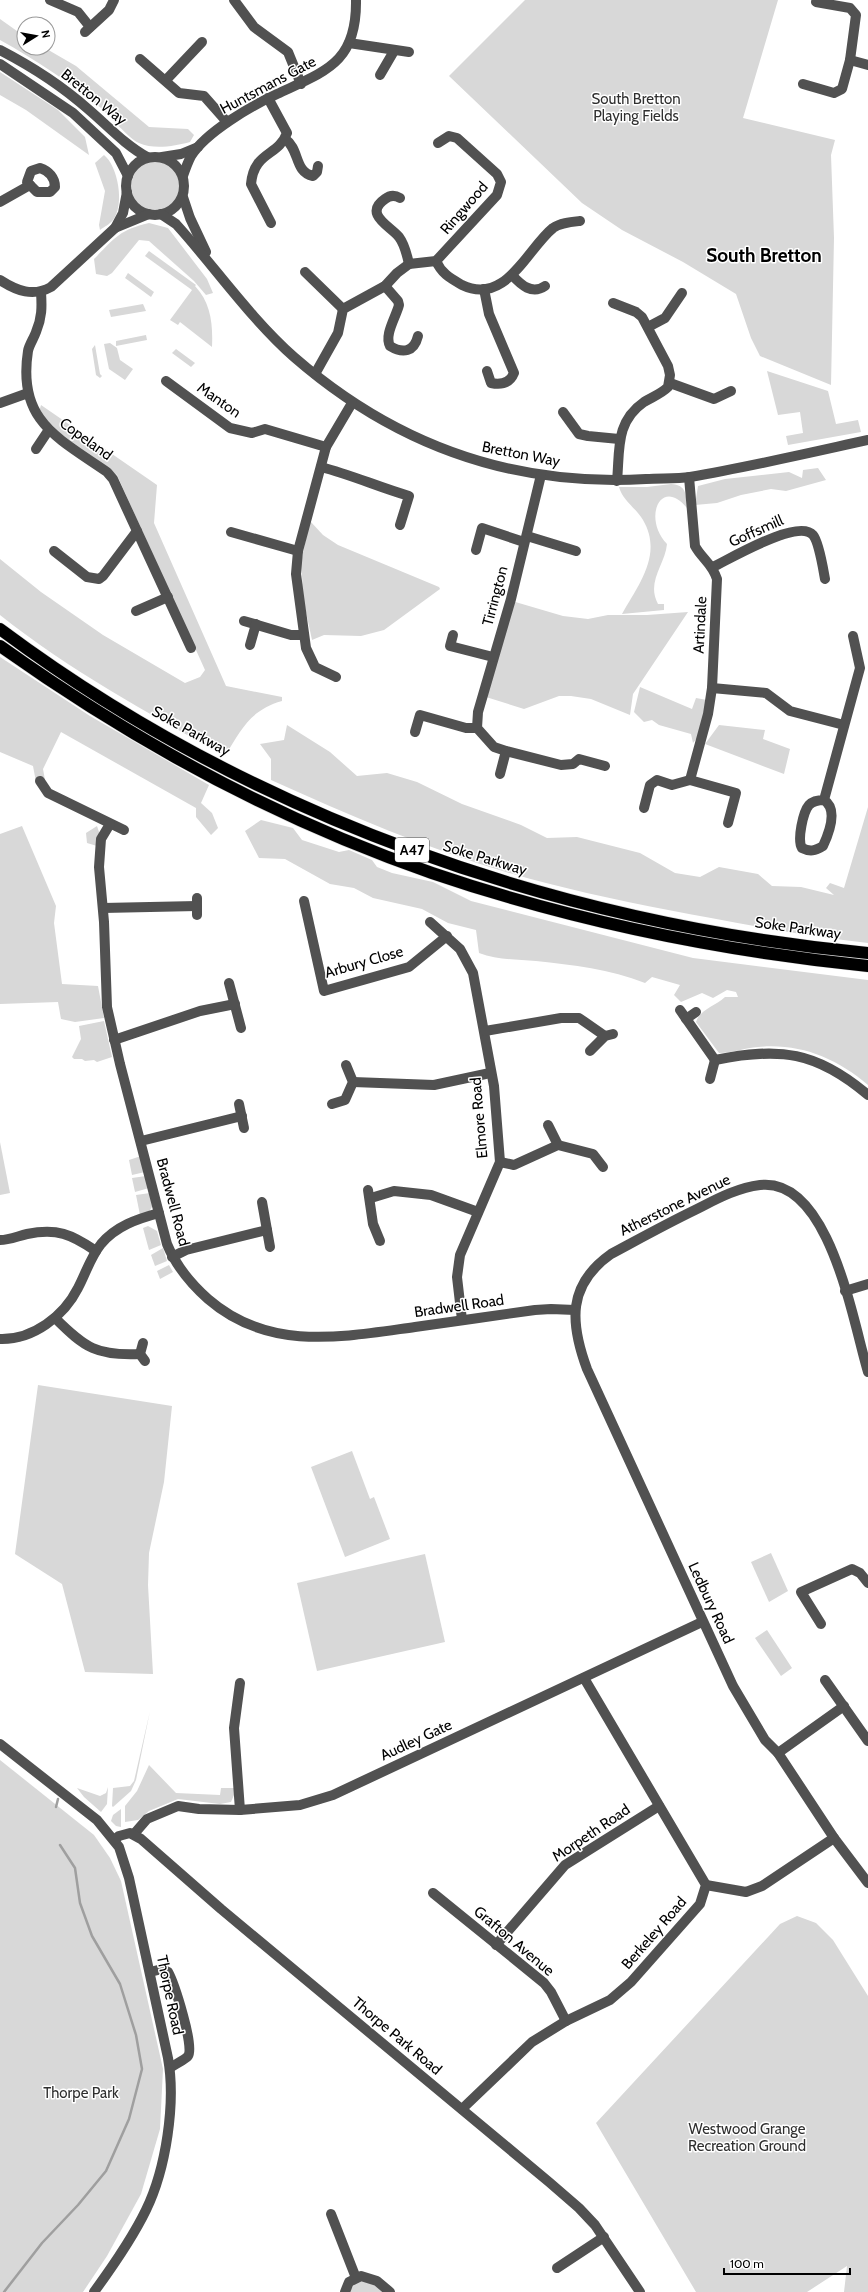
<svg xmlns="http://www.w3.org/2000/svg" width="868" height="2292" font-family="Cabin,sans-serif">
  <rect width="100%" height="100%" fill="#fff"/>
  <g fill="#d8d8d8">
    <polygon points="525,0 778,0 743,118 835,140 831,155 834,238 831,385 760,356 751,338 736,294 683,262 622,230 582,203 449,76"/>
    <path d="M0 19 24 36V48H45L76 66 149 127 188 129 194 135 190 142C175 146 154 150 139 143 128 138 111 117 101 108 69 82 36 60 0 40Z"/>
    <polygon points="0,72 58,110 85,137 89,155 26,110 0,95"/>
    <path d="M104 155C118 166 125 205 113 220 110 224 104 227 100 230L99 225 105 191 95 163Z"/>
    <circle cx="155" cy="186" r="29"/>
    <path d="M149 223 168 228 207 279 213 293 206 295 194 281 149 241 139 240 112 273 107 276 96 274 94 259C115 238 119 230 149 223Z"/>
    <path d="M149 251 196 285 195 286C211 303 213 324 212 347L180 322 178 325 170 320 192 290 145 256Z"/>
    <polygon points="128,273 154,292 151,297 125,278"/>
    <polygon points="143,304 146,311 111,317 109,310"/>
    <polygon points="146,335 147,340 116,346 116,341"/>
    <polygon points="110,343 117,348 120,360 133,369 125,380 109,369 104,344"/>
    <polygon points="95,345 100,374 102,376 100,378 96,375 92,349"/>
    <polygon points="176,349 195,363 191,367 172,353"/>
    <polygon points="767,371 828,391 836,424 858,420 861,432 788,445 786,436 803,433 800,412 778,415"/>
    <path d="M41 405 157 485 154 523 226 686 282 697V701C250 710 241 730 225 756 148 713 69 670 0 615V559L41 592 103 635 185 683 200 677 205 670 117 475 68 441 39 412Z"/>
    <polygon points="818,468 826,480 786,491 771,489 741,495 717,503 695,505 698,486 725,479 789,472 802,478 803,470"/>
    <path d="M671 484C687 485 686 495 687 508 661 476 642 518 667 544 665 565 646 582 658 604H664V610L622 614C639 584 663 554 643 520 636 508 623 501 619 487H647Z"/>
    <path d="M310 521 323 535 338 545 439 587 440 589 384 630 361 636 324 635 312 640 301 589C304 581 301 574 301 564 303 550 307 535 310 521Z"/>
    <polygon points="512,601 563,616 588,619 608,615 647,615 688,612 633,694 630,715 591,699 571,696 559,696 524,709 486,697"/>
    <polygon points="0,657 90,716 209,785 201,803 212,813 218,828 211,835 196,817 196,808 61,732 43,769 45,780 36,782 33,766 0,752"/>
    <polygon points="640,687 692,709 696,698 707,700 698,737 693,743 691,734 659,725 652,720 644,722 634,712"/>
    <path d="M287 725 330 752 357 776 387 773 417 782 462 804 521 825 547 838 577 837 640 853 675 873 700 877 719 867 758 874 772 886 801 887 834 895 826 888 830 883 844 888 868 807V943C815 937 763 928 711 918 656 908 600 897 546 883 451 859 360 820 271 780V759L260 744 284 740Z"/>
    <polygon points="719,725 765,730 763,739 790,749 784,774 705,744"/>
    <path d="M261 820 293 828 302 840 339 852 349 850 372 860 377 867 392 873 433 882 471 901 693 958 868 980V1085C836 1058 800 1043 758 1047 745 1048 732 1053 719 1053L696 1022C700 1009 716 1006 725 997H738L736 992 727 990 713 998 702 993 681 1002 674 995 680 985 652 977 645 983C610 969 573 965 536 961 516 959 497 960 479 953L476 930 448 923 422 909 373 898 354 888 330 884 285 859 259 858 245 831Z"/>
    <polygon points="22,826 56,906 54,923 62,984 98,986 104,1018 75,1022 61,1019 58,1002 0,1004 0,834"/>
    <polygon points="97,826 100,835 97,846 87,843 86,833"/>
    <polygon points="104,1021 112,1057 97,1062 94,1060 85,1061 82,1059 74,1059 72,1057 81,1039 79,1026"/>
    <polygon points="0,1142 10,1193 0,1195"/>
    <polygon points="141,1156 145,1172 132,1175 129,1160"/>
    <polygon points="146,1176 149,1188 135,1192 132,1178"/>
    <polygon points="150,1193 153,1205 149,1212 140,1215 136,1195"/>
    <polygon points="148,1226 157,1231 161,1245 149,1250 143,1228"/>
    <polygon points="163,1248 167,1261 155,1266 151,1255"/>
    <polygon points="169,1265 173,1272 160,1279 157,1271"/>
    <polygon points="38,1385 172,1406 164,1482 149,1553 148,1585 153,1674 85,1672 62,1584 15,1554"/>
    <polygon points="352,1451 370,1499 374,1497 390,1539 345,1557 311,1467"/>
    <polygon points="771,1553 788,1591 769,1602 751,1562"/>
    <polygon points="425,1554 445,1642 317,1671 297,1583"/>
    <polygon points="767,1630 792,1668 781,1676 755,1638"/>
    <polygon points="150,1711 136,1780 131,1791 113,1807 112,1806 113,1788 130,1786 134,1781"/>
    <polygon points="0,1760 94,1835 110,1858 121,1881 163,2069 160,2129 141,2194 107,2256 83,2292 0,2292"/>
    <polygon points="149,1765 176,1793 220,1795 221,1788 234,1788 234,1795 231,1802 220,1804 178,1799 149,1811 138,1820 125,1822 125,1806 137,1791"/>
    <polygon points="108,1787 107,1804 101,1812 84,1797 77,1788 100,1796 106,1793"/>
    <polygon points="121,1809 121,1827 116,1826 111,1821 113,1815"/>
    <polygon points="797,1916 816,1923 833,1940 868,1996 868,2292 844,2292 847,2266 807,2292 696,2292 596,2123 780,1924"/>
    <polygon points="367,2279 385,2292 349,2292 355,2284"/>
  </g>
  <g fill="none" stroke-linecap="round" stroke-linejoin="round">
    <g stroke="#9f9f9f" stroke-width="2.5">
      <polyline points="56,1807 58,1799"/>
      <polyline points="4,2292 42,2243 78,2205 106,2171 129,2119 142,2069 136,2035 120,1984 92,1936 80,1903 75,1868 60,1845"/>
    </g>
    <defs>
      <g id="highway">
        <path d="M0 629C252 817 557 923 868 953"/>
        <path d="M0 646C132 740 278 820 432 873 573 921 720 951 868 966"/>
      </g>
    </defs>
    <use href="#highway" stroke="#dbdbdb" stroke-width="13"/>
    <g stroke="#515151" stroke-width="10">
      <polyline points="50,0 78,12 90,27"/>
      <polyline points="234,0 254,27 288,52 301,84"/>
      <polyline points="85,32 109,10 114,0"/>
      <polyline points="349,43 409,52"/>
      <path d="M0 50C31 66 62 86 88 109 108 126 125 145 147 157"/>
      <polyline points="140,59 179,93 204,96 227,122"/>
      <polyline points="850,60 868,65"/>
      <polyline points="0,64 73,113 116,153 128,176"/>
      <polyline points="380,75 394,51"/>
      <polyline points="166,80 202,42"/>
      <polyline points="803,84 834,93 842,89 850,60 856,15 850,8 816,2"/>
      <path d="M268 98 287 133C278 157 254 151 251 184L271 223"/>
      <path d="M285 139C300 149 294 172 313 176L317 172 318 166"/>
      <circle cx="155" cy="186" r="29"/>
      <polyline points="162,157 181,154 198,147"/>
      <path d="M40 168C49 171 55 178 55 187L50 192H37L27 182 31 171Z"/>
      <path d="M183 176C185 170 188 162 191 156 206 132 251 106 277 94 326 71 357 63 356 0"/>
      <polyline points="183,197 190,218 206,252"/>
      <path d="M400 198C395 195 390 195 385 199 363 214 390 226 399 237 405 245 407 255 409 264"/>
      <polyline points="0,202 30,185"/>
      <path d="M161 214 176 224C215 267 250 318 294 357 395 445 512 487 646 479 661 478 676 479 690 477 749 467 809 453 868 440"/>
      <polyline points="115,228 149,214"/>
      <path d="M436 261C442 274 450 278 462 285 506 306 527 249 553 228 560 223 571 222 580 221"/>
      <polyline points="305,272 343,309"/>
      <path d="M512 275C521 285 532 295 545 286"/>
      <path d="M0 280C17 291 33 297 51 287L115 228 123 213 127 192"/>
      <path d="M385 286 398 301 399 305C396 317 384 335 390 346 403 354 414 352 418 336"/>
      <path d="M484 289 489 314 514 373C510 383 501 385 491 383L487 371"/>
      <path d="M41 292C42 307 42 318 36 332 34 338 29 345 28 351 17 421 58 438 107 472L113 479 191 648"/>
      <path d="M613 303 636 312 642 317 668 366 670 375 668 387C661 394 652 397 644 402 615 422 620 450 617 481"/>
      <polyline points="648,327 665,318 682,293"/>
      <polyline points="315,374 338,333 343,309 385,286 397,273 409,264 436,261 497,195 501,182 497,174 457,138 449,136 438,143"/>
      <polyline points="166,381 230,428 252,433 265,429 326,447"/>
      <polyline points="670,383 714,399 731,391"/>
      <polyline points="0,403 28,393"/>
      <polyline points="563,412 579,434 588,436 619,439"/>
      <polyline points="36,449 48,431"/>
      <path d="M321 467C352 475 378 487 409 496L400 525"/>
      <polyline points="541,475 511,599 478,712 477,728 494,747 506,751 561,765 573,764 579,759 605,766"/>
      <path d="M689 477 695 546C702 559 712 563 717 579L712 688 708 714 690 780"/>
      <polyline points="231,532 298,551"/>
      <polyline points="527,536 576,551"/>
      <polyline points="476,550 482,528 524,542"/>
      <polyline points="54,551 87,577 99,579 103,576 137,531"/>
      <path d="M713 567C730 559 798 518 813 535 819 542 823 568 825 579"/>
      <polyline points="136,611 168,597"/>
      <polyline points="244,621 291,635 304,635"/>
      <polyline points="453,635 450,646 493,657"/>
      <polyline points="250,645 256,624"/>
      <polyline points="336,677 315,667 306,648 296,574 298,551 326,447 352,403"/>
      <polyline points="712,688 766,693 790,711 844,725"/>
      <polyline points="415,732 420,715 466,728 477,728"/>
      <polyline points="500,774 506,751"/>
      <polyline points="40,781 48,793 124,830"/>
      <path d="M824 800C818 800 813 801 809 805 803 812 797 840 802 848 810 852 815 851 823 846 829 833 838 809 824 800L860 668 853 636"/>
      <polyline points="644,808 650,785 657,780 672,785 690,780 736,793 728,823"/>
      <path d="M110 824 101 839 99 867 104 922 107 1007 120 1064 167 1244C176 1266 190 1283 208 1299 269 1352 342 1337 415 1327 455 1321 495 1316 535 1310L551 1309 575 1310"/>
      <polyline points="197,898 197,915"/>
      <polyline points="304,901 324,991 409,967 447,936"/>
      <polyline points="103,908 197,906"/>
      <polyline points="430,922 460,949 473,973 494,1086 500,1162 460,1255 457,1277 462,1320"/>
      <polyline points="229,983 241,1028"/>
      <polyline points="680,1010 715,1060"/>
      <polyline points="686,1019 696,1012"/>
      <polyline points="485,1031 561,1018 579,1018 605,1036"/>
      <polyline points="114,1040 200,1011 235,1004"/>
      <polyline points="590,1051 605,1036 613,1034"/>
      <path d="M715 1060C780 1047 816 1051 868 1095"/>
      <polyline points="710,1079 715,1060"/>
      <polyline points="353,1082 434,1085 490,1073"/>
      <polyline points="239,1104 244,1128"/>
      <polyline points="332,1104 345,1100 353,1082 346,1065"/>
      <polyline points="548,1125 558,1145"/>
      <polyline points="141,1141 242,1116"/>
      <polyline points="500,1162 514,1165 558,1145 593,1154 603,1167"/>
      <polyline points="368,1190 373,1224 380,1241"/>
      <polyline points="371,1198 394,1191 431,1195 478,1212"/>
      <polyline points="262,1202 270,1247"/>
      <path d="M0 1240C9 1240 18 1236 27 1234 57 1228 71 1234 96 1251"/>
      <polyline points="172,1257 186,1250 267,1230"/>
      <polyline points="845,1291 868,1284"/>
      <path d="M55 1318C85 1348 97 1356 140 1354"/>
      <path d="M0 1339C33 1340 64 1316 78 1288 86 1273 90 1258 101 1244 116 1226 137 1219 159 1213"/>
      <polyline points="143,1343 140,1354 145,1361"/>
      <path d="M868 1372C853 1323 830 1177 760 1185 736 1188 715 1200 695 1210 666 1224 639 1239 611 1254 567 1285 570 1323 587 1369L733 1686 765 1740 778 1753 834 1838 868 1883"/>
      <polyline points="821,1624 801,1592 852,1569 860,1573 868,1583"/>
      <polyline points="825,1680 868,1741"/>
      <polyline points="240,1683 234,1728 240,1810"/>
      <path d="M0 1744 97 1820 119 1847 129 1878 168 2058C176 2103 166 2169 146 2210 132 2239 113 2266 94 2292"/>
      <polyline points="778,1753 844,1706"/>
      <polyline points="134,1834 147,1819 178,1806 199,1809 240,1810 300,1805 333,1795 702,1622"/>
      <polyline points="114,1840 119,1836 130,1833 141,1839 221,1909 549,2182 579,2208 595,2225 640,2292"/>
      <polyline points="706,1885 746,1892 762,1886 834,1838"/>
      <polyline points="433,1893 544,1983 551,1992 566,2021"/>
      <polyline points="496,1945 565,1865 659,1806"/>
      <path d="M150 1972 162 1969 168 1972C174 1983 195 2047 188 2056 185 2060 175 2064 170 2068"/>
      <polyline points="462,2109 532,2042 566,2021 610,2000 631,1982 700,1904 706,1885 584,1678"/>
      <polyline points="331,2214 356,2278"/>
      <polyline points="557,2268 604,2237"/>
      <polyline points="345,2292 349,2282 361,2276 377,2281 390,2292"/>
    </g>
    <use href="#highway" stroke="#000" stroke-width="12"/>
  </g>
  <g text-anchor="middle" stroke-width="3" stroke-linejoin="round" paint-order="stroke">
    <rect fill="#fff" stroke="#4c4c4c" stroke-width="1" x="395" y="838" width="34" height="24" rx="3"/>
    <g font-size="14" font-weight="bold" fill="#000">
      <text x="412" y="855">A47</text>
    </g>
    <g font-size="15" fill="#000" stroke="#fff">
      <text transform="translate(268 85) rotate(-28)" y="5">Huntsmans Gate</text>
      <text transform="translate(94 97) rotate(39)" y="5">Bretton Way</text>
      <text transform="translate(464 208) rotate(-49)" y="5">Ringwood</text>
      <text transform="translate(219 400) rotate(35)" y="5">Manton</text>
      <text transform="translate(86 439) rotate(36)" y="5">Copeland</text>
      <text transform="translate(521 454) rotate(11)" y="5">Bretton Way</text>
      <text transform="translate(756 531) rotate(-24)" y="5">Goffsmill</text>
      <text transform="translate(495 596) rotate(-75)" y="5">Tirrington</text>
      <text transform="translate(700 625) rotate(-87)" y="5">Artindale</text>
      <text transform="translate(191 731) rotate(29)" y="5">Soke Parkway</text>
      <text transform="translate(485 858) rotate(17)" y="5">Soke Parkway</text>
      <text transform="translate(798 928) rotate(8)" y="5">Soke Parkway</text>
      <text transform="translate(364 962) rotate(-16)" y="5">Arbury Close</text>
      <text transform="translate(479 1118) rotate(-95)" y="5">Elmore Road</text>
      <text transform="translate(173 1202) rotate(75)" y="5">Bradwell Road</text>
      <text transform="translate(675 1205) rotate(-26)" y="5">Atherstone Avenue</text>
      <text transform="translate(459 1306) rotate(-8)" y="5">Bradwell Road</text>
      <text transform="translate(711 1603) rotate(65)" y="5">Ledbury Road</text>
      <text transform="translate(416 1740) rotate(-25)" y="5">Audley Gate</text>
      <text transform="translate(591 1833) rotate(-34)" y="5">Morpeth Road</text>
      <text transform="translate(654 1933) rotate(-49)" y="5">Berkeley Road</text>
      <text transform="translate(514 1941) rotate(40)" y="5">Grafton Avenue</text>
      <text transform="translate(170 1995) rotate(78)" y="5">Thorpe Road</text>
      <text transform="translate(397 2036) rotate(40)" y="5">Thorpe Park Road</text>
    </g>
    <g font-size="15" fill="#2f2f2f" stroke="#fff">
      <text x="636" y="104">South Bretton<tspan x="636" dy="17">Playing Fields</tspan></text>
      <text x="81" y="2098">Thorpe Park</text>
      <text x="747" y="2134">Westwood Grange<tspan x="747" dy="17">Recreation Ground</tspan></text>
    </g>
    <g font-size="19" font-weight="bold" fill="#000" stroke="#fff">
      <text x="764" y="262">South Bretton</text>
    </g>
  </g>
  <g transform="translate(36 36) rotate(79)"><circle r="19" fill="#ffffff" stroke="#999999"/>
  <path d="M0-3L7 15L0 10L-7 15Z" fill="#000000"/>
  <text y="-6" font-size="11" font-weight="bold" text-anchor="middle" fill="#000000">N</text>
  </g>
  <path d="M724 2268v6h126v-6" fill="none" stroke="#000000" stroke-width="2"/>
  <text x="730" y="2268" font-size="12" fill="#000000" stroke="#ffffff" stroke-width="3" paint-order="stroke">100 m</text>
</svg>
